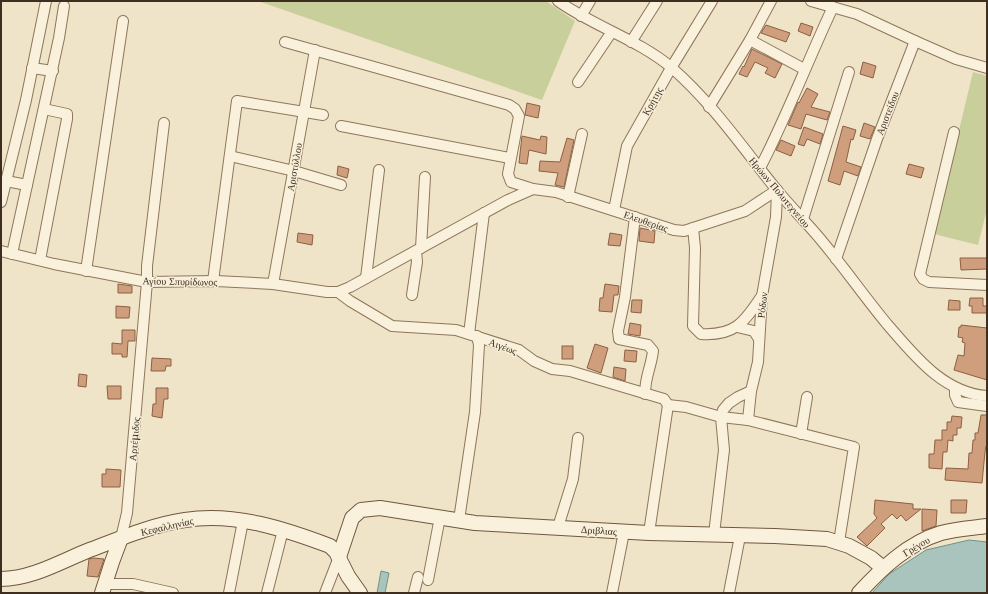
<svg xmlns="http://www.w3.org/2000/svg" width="988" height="594" font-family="'Libre Baskerville',serif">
  <rect width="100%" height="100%" fill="#f0e4c8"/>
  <g fill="#c9cf9b">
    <polygon points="258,1 546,1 575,21 542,100"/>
    <polygon points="973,72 987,76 987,209 978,245 934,234"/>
  </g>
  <g fill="#a9c4bc" stroke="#6f938a">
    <polygon points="969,540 987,542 987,593 872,593 889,574 926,550"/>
    <polygon points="381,571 389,573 385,593 377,593"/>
  </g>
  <g fill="#cf9f7d" stroke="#8d5f41">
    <polygon points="801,23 813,27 810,36 798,31"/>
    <polygon points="766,25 790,33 786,42 761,33"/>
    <polygon points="752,49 782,64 775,78 765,73 768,68 755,62 747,77 739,74 743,66 744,67"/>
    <polygon points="863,62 876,66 873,78 860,74"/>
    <polygon points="807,88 818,94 811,107 830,112 827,120 806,114 801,129 788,125 798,102 799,103"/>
    <polygon points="527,103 540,106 538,118 525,115"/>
    <polygon points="864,123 875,127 870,139 860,136"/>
    <polygon points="843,126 856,130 853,140 851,139 846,162 861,167 858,176 844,171 840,185 828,181"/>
    <polygon points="804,127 823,134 820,144 807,139 804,146 798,144"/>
    <polygon points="522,136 540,140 541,136 547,137 546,154 529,150 527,164 519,163"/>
    <polygon points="567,138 574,140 564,187 555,185 558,173 539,171 540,161 560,162"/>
    <polygon points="781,140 795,146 791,156 776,150"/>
    <polygon points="909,164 924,168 921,178 906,174"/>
    <polygon points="338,166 349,169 347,178 337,175"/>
    <polygon points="640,228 655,231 654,243 639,241"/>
    <polygon points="298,233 313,235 312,245 297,242"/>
    <polygon points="610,233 622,235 620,246 608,245"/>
    <polygon points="960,258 987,258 987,269 961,270"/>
    <polygon points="118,284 132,286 132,293 118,293"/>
    <polygon points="605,284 619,286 618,295 614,295 612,312 599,311 600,298 603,298"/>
    <polygon points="970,298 983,298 983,306 987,306 987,313 972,313 972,306 969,306"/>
    <polygon points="632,300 642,300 641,313 631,312"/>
    <polygon points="949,300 960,301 960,310 948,310"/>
    <polygon points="116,306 130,307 129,318 116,318"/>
    <polygon points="630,323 641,325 640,336 628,334"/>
    <polygon points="961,325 987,328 987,380 954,370 958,355 964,356 965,343 962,342 963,338 958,337 959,327 961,327"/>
    <polygon points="122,330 135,330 135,341 128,341 127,357 122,357 122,354 112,354 112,343 122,344"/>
    <polygon points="595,344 608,348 601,373 587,368"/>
    <rect x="562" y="346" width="11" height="13"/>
    <polygon points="625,350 637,351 636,362 624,361"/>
    <polygon points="152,358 171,359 171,366 166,366 165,371 151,371"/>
    <polygon points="614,367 626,369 625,381 613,377"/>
    <polygon points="79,374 87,375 86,387 78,386"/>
    <polygon points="107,386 121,386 121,399 108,399"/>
    <polygon points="156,388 168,388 168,399 164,399 162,418 152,416 153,404 156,404"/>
    <polygon points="981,415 987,415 987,447 986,446 985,452 982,483 945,480 946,468 968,469 969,453 972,453 973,440 975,440 975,433 978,433"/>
    <polygon points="952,416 962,417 961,428 957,428 957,435 953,435 953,441 948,440 947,452 943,452 942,469 929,468 929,454 934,454 935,440 942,440 942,430 947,430 947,422 951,422"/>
    <polygon points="106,469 121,470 120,487 102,487 102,474 106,474"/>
    <polygon points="875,500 913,504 913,509 921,509 906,521 901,515 897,519 892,514 881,524 885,528 867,546 857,537 877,518 874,514"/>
    <polygon points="951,500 967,500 966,513 951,513"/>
    <polygon points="922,509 937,510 936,526 922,531"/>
    <polygon points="93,558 104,559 98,577 87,576 89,559"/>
  </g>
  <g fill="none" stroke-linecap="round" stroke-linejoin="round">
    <defs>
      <g id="street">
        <path d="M558 1C593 26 639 40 672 68 712 103 743 148 776 189 789 205 803 219 816 234 841 263 863 295 887 324 914 355 943 393 987 396"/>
        <polyline points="811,1 857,14 915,41"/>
        <polyline points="581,16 590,1"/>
        <polyline points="750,40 804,69"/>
        <polyline points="285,42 509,105 515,109 519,116 508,174 511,182 533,189 556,192 674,230 684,231 745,211 777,190"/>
        <polyline points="631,42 657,1"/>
        <polyline points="32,68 53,71"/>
        <polyline points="578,82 611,33"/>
        <polyline points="709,107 750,40 771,1"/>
        <polyline points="341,126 510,158"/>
        <polyline points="954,132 920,274 923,279 929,282 987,285"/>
        <polyline points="230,156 294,171 341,185"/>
        <path d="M760 168C787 116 808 60 833 7"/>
        <polyline points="6,181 27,185"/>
        <polyline points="568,197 582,134"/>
        <polyline points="1,202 26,100 46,1"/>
        <polyline points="614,210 627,146 671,68 712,1"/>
        <path d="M635 217 625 297 618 331 619 339 648 345 653 351C651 368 645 376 645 394"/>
        <polyline points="803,219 849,72"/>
        <path d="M693 228 695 248 693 326 701 334C734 336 744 323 761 297"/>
        <polyline points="421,248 425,177"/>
        <polyline points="1,251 54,264 147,282 216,281 273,284 327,292 338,292 350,287 508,200 533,189"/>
        <polyline points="12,254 59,38 64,6"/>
        <polyline points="836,259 877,139 915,41 956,59 987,68"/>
        <polyline points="40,260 67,119 67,114 44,109"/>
        <polyline points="86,271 123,21"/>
        <polyline points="366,278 379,170"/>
        <polyline points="213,281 237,101 323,115"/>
        <polyline points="273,284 315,50"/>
        <polyline points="338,292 350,301 392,326 456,330 519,350 534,361 552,369 570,371 664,399 668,405"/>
        <polyline points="412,295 417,262 416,251"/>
        <polyline points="737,327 754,331 759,339"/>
        <polyline points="469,334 484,213"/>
        <polyline points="955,388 955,395 958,402 987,406"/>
        <polyline points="668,405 686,407 721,417 748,420 854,447 839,542"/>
        <polyline points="748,420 751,391 758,362 762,296 776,217 777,190"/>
        <polyline points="801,434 807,397"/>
        <polyline points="459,520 475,412 479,345 477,336"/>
        <polyline points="558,527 573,479 578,438"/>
        <polyline points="649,533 668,405"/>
        <polyline points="714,534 724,450 721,417 723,410 729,403 738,397 751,391"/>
        <polyline points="121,538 127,513 147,282 147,266 164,123"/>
        <polyline points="428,580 440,517"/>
        <polyline points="105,584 133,584 173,593"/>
        <polyline points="229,593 243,521"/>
        <polyline points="267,593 283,530"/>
        <polyline points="325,593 339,557"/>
        <polyline points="414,593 418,577"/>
        <polyline points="612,593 624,532"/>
        <polyline points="729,593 740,536"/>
      </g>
      <g id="secondary">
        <polyline points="339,557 352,518 361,510 380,508 475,523 649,533 775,536 827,539 849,546 871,558 883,568"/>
        <path d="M1 579C31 579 60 562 87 551 119 539 151 525 185 520 234 512 285 529 330 546L336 552 348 576 360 593"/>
        <polyline points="102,593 112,562 121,538"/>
        <path d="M859 593C881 569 908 543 941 533 956 529 972 528 987 526"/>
      </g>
    </defs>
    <use href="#street" stroke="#8d765c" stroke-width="12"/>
    <use href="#secondary" stroke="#6f573f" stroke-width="16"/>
    <use href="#street" stroke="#faf1dc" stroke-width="10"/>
    <use href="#secondary" stroke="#faf1dc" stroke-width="14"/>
  </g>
  <g text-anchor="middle" stroke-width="3" stroke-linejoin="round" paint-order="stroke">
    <g font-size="10" fill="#3d2e20" stroke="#f7eed8">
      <text transform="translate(652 101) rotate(-61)" y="4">Κρήτης</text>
      <text transform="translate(887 113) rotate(-69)" y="4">Αριστείδου</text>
      <text transform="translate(294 167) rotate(-80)" y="4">Αριστύλλου</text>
      <text transform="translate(780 192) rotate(50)" y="4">Ηρώων Πολυτεχνείου</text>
      <text transform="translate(646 221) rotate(19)" y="4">Ελευθερίας</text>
      <text transform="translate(180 281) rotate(1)" y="4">Αγίου Σπυρίδωνος</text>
      <text transform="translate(762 305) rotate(-83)" y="4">Ρόδων</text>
      <text transform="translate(503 346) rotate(20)" y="4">Αιγέως</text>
      <text transform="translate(134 439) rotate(-85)" y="4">Αρτέμιδος</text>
      <text transform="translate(167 526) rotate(-13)" y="4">Κεφαλληνίας</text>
      <text transform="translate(599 530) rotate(4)" y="4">Δριβλιας</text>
      <text transform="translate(916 546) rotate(-31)" y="4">Γρέγου</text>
    </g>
  </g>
  <rect width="988" height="594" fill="none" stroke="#3d2e20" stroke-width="4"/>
</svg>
